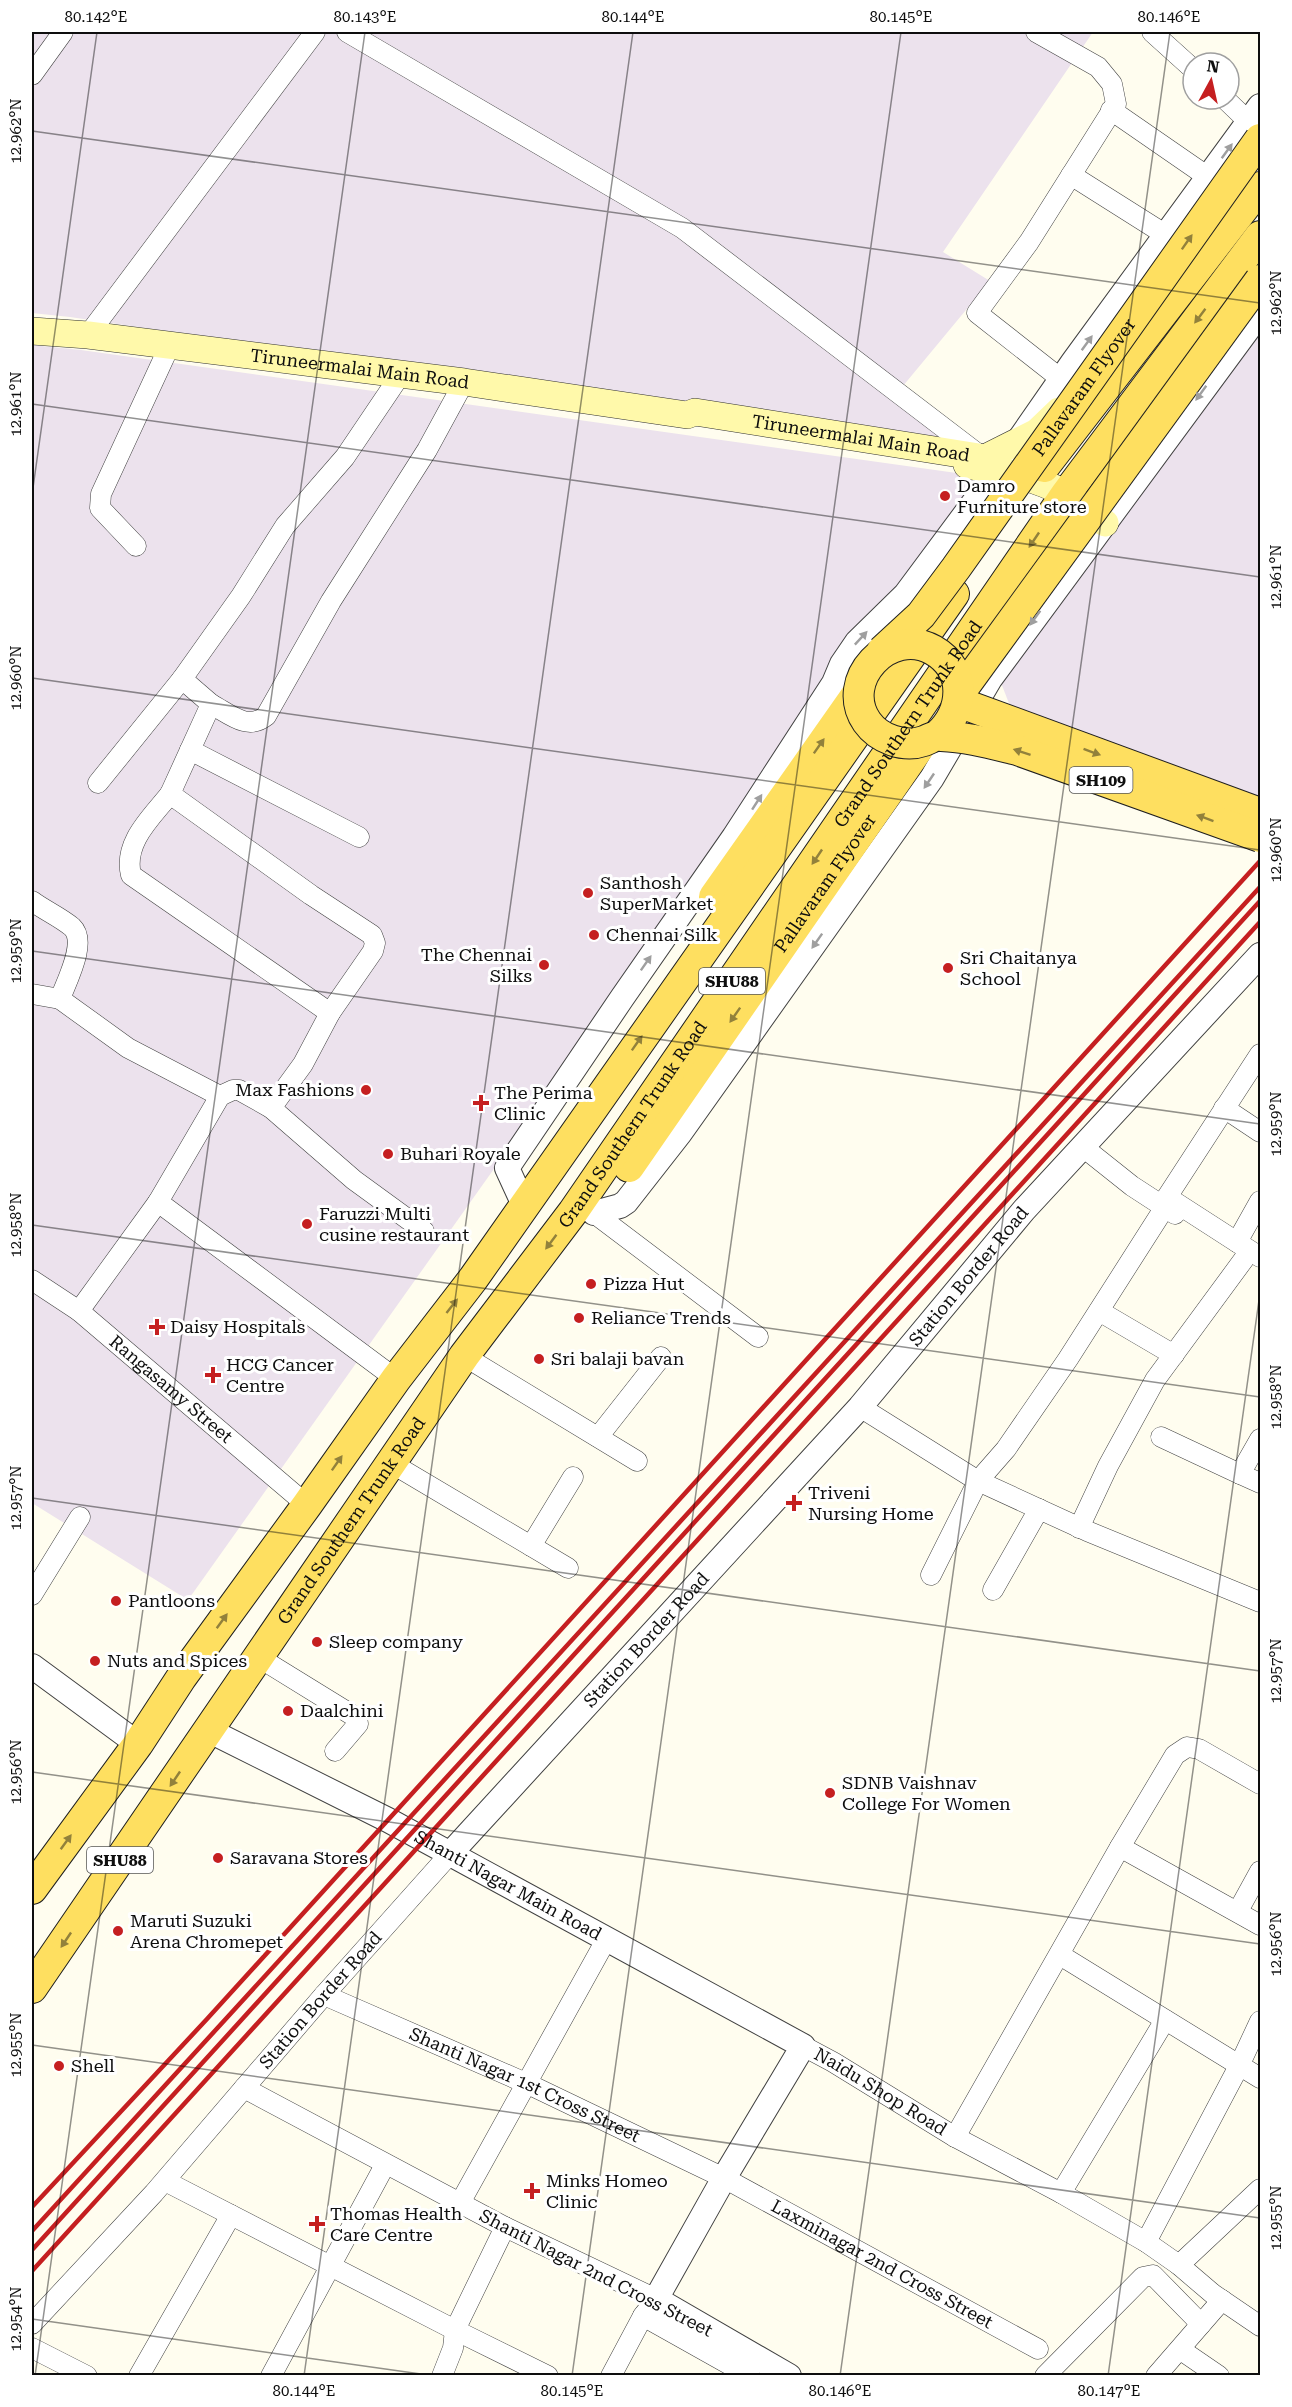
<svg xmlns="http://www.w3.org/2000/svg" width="1292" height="2407" font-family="'Roboto Serif',serif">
  <rect width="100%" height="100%" fill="#fffdef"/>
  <g fill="#ece2ed">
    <polygon points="32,32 1093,32 943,252 990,281 893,398 950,447 70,317 32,313"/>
    <polygon points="1260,320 1260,797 1010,706 998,675"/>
    <polygon points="32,345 81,350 985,477 188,1600 32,1503"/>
  </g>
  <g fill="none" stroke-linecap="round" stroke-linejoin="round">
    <defs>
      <g id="minor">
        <polyline points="347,32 682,228 982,457"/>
        <polyline points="1036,32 1098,67 1112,84 1116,104 1029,242 977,313 1061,379"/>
        <polyline points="1152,32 1193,69"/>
        <polyline points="32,75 63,32"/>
        <polyline points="1225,99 1249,122"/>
        <polyline points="1111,110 1208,177"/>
        <polyline points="1071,175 1166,235"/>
        <polyline points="88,335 315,32"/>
        <polyline points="136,546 100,508 101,494 169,347"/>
        <path d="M211 704C230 714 247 731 266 716L331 601 427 450 464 382"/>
        <polyline points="190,750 359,837"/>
        <polyline points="98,783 182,679"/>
        <path d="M170 794C152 817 123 842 131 875L330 1013"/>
        <path d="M32 901C44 910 60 917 72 927 88 942 66 982 60 999L128 1048 220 1096 233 1090H239L271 1108 354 1180 424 1231"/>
        <polyline points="32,994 60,999"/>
        <polyline points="1260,1054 1167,1197 1260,1257"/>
        <polyline points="271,1108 303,1064 330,1013 373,951 375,943 372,935 311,895 170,794 211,704 182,679 241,596 285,526 345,457 401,374"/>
        <polyline points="1224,1108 1260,1132"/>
        <polyline points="1083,1147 1132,1186 1175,1214"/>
        <polyline points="158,1202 396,1379"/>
        <polyline points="594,1213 758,1337"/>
        <polyline points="1237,1242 1260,1201"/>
        <path id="s1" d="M32 1280 79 1311 307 1505"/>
        <polyline points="79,1311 158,1202 220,1096"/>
        <polyline points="1099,1311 1174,1355"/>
        <polyline points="464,1356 637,1461"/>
        <polyline points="860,1407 978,1481 1087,1531 1260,1602"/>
        <polyline points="598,1437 661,1357"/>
        <polyline points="1161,1437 1240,1474"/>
        <polyline points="1260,1439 1240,1474 1260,1483"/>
        <polyline points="391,1463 568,1568"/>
        <polyline points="1079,1528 1108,1466 1155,1380 1244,1259"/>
        <polyline points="531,1546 573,1477"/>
        <polyline points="931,1575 978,1481 1006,1449 1068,1359 1165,1207"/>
        <polyline points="993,1590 1039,1509"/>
        <polyline points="32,1595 80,1517"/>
        <polyline points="258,1657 357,1718 358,1724 335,1751"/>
        <polyline points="1120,1847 1260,1925"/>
        <polyline points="1238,1911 1260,1871"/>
        <polyline points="1060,1955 1260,2078"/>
        <path id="s2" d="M324 1995 528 2084 724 2178 1038 2349"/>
        <path id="s3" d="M803 2046 833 2062 955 2137 1061 2193 1146 2242 1179 2265 1213 2294 1260 2326"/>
        <polyline points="244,2088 505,2227 656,2299 643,2316 611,2376"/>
        <polyline points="955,2137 1120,1847 1175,1755 1187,1747 1199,1749 1260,1784"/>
        <polyline points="165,2181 455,2330 548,2376"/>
        <polyline points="1061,2193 1165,2020"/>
        <polyline points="460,2203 606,1940"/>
        <polyline points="1146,2242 1239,2066 1260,2021"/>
        <polyline points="1179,2265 1260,2189"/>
        <polyline points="643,2316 750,2376"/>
        <path id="s4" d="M32 2324 154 2193 324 1995 449 1855"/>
        <polyline points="32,2348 87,2376"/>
        <polyline points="1181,2350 1219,2376"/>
        <polyline points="139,2376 231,2215"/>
        <polyline points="271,2376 385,2165"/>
        <polyline points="442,2376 453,2348 455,2330 505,2227"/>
        <polyline points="1045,2376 1143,2277 1153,2275 1201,2324"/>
        <polyline points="1156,2376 1222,2300"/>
      </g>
      <g id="tertiary">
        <polyline points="524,1205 507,1168 622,998 734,837 834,683 842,664 857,642 906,594 998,470 1073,362 1260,106"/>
        <polyline points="594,1213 620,1206 626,1202 680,1133 932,778 990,679 1260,313"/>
        <polyline points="32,1666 138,1744"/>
        <path id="s5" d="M208 1730 388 1820 803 2046 724 2178 656 2299 789 2376"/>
        <path id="s6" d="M449 1855 860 1407 1024 1210 1260 955"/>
      </g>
      <g id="secondary">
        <path id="s7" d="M32 331 88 335 464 382 687 415 695 412 985 458 1037 432 1059 411"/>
        <path d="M967 465C1000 471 1038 477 1067 495 1080 503 1092 514 1105 523"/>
      </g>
      <g id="primary">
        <polyline points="1044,467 1260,187"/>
        <polyline points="714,897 859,691"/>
        <path id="s8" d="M629 1167 923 742"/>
        <polyline points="32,1889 138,1744 181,1678 307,1505 396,1379 473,1279 954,594"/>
        <path id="s9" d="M32 1988 464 1356 573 1212 1066 494 1260 236"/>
      </g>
    </defs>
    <use href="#minor" stroke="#414141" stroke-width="21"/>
    <use href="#tertiary" stroke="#414141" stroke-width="26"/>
    <use href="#secondary" stroke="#303030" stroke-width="28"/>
    <use href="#primary" stroke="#1f1f1f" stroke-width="32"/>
    <use href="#minor" stroke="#fff" stroke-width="20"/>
    <use href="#tertiary" stroke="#fff" stroke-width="24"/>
    <use href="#secondary" stroke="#fff9aa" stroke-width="27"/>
    <use href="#primary" stroke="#fedf60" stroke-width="30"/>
    <g stroke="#c51f20" stroke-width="4.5">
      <polyline points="32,2207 207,2019 1260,861"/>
      <polyline points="32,2231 1260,887"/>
      <polyline points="32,2250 1260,901"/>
      <polyline points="32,2271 1260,922"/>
    </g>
    <defs>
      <g id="primary-bridge">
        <path id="s10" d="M882 651 921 615 956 568 1260 139"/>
        <polyline points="959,694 1260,280"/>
        <polyline points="958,702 1260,813"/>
        <path d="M938 735C964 711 968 670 933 650 890 626 838 680 867 722 879 739 904 748 924 741 930 739 934 735 941 736 967 737 992 744 1017 750L1260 837"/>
      </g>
    </defs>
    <use href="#primary-bridge" stroke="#1f1f1f" stroke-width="32" stroke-linecap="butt"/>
    <use href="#primary-bridge" stroke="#fedf60" stroke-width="30"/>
  </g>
  <defs><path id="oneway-solid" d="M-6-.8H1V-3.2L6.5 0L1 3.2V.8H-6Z" transform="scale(1.5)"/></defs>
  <g fill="#9f9f9f">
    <use href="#oneway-solid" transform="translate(1227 151) rotate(-54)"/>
    <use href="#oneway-solid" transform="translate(1087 343) rotate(-54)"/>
    <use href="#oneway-solid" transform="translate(1201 393) rotate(126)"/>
    <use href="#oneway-solid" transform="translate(1035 618) rotate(126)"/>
    <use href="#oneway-solid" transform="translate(861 638) rotate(-47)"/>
    <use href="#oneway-solid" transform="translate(929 781) rotate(124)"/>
    <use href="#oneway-solid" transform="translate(757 802) rotate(-57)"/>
    <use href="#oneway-solid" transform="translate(817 941) rotate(125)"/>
    <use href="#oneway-solid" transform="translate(646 963) rotate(-55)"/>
  </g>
  <g fill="#92813b">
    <use href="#oneway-solid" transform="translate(1187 242) rotate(-55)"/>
    <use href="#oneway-solid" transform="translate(1200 316) rotate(127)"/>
    <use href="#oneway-solid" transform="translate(1034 540) rotate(124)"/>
    <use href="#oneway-solid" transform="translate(819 746) rotate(-55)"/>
    <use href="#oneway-solid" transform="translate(1022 752) rotate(-162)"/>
    <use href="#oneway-solid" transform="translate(1092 752) rotate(20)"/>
    <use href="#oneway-solid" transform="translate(1205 818) rotate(-160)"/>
    <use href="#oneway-solid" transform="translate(817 857) rotate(124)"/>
    <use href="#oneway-solid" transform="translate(735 1015) rotate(125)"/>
    <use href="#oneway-solid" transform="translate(637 1043) rotate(-55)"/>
    <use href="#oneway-solid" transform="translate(551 1242) rotate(127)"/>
    <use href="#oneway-solid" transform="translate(452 1306) rotate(-52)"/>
    <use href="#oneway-solid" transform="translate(337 1463) rotate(-55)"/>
    <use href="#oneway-solid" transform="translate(222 1621) rotate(-54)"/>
    <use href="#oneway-solid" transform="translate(175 1779) rotate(124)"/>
    <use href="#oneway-solid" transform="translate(66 1842) rotate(-54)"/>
    <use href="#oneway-solid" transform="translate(66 1940) rotate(124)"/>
  </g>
  <path fill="none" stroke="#0e0e0e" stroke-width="1.5" stroke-opacity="0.45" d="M32 131 1260 303M32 404 1260 577M32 495 97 32M32 678 1260 850M32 951 1260 1124M32 1225 1260 1397M32 1498 1260 1671M32 1772 1260 1944M32 2045 1260 2218M32 2319 435 2376M35 2376 365 32M304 2376 633 32M572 2376 901 32M840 2376 1170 32M1108 2376 1260 1293"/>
  <g fill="#c51f20" stroke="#fff" stroke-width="2">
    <circle cx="945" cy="496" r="6"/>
    <circle cx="588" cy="893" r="6"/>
    <circle cx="594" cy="935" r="6"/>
    <circle cx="544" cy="965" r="6"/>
    <circle cx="948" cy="968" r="6"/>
    <circle cx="366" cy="1090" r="6"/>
    <path d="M478 1094h6v6h6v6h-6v6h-6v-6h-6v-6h6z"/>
    <circle cx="388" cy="1154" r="6"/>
    <circle cx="307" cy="1224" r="6"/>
    <circle cx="591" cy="1284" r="6"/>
    <circle cx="579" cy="1318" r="6"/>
    <path d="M154 1318h6v6h6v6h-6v6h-6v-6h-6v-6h6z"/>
    <circle cx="539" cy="1359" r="6"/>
    <path d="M210 1366h6v6h6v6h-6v6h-6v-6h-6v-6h6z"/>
    <path d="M791 1494h6v6h6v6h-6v6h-6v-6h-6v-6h6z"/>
    <circle cx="116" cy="1601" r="6"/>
    <circle cx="317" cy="1642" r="6"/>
    <circle cx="95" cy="1661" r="6"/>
    <circle cx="288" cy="1711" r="6"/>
    <circle cx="830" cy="1793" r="6"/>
    <circle cx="218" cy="1858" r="6"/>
    <circle cx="118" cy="1931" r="6"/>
    <circle cx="59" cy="2066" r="6"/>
    <path d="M529 2182h6v6h6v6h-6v6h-6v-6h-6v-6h6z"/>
    <path d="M314 2215h6v6h6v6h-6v6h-6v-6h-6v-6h6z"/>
  </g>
  <g text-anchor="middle" stroke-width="6" stroke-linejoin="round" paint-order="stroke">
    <g fill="#fff" stroke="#565656" stroke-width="1.5">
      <rect x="1069.5" y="767" width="63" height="26" rx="4.5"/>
      <rect x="699" y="968" width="66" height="26" rx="4.5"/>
      <rect x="87" y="1847" width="66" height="26" rx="4.5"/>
    </g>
    <g font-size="16" font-weight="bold" fill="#0e0e0e">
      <text x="1101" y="786">SH109</text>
      <text x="732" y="987">SHU88</text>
      <text x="120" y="1866">SHU88</text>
    </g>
    <g font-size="18" fill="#0e0e0e" stroke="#fff">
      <text dy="6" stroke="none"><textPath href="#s7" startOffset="330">Tiruneermalai Main Road</textPath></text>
      <text dy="6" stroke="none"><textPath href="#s10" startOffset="333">Pallavaram Flyover</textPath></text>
      <text dy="6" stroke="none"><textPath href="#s7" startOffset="837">Tiruneermalai Main Road</textPath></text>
      <text dy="6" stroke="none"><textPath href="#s9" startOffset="1538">Grand Southern Trunk Road</textPath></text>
      <text dy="6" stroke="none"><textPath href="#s8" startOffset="345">Pallavaram Flyover</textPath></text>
      <text dy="6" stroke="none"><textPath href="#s9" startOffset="1052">Grand Southern Trunk Road</textPath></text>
      <text dy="6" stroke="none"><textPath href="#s6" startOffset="778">Station Border Road</textPath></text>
      <text dy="6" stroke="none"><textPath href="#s1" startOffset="177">Rangasamy Street</textPath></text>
      <text dy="6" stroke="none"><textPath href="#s9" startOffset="566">Grand Southern Trunk Road</textPath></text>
      <text dy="6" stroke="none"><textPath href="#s6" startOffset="292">Station Border Road</textPath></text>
      <text dy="6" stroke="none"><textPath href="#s5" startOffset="338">Shanti Nagar Main Road</textPath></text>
      <text dy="6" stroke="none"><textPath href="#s4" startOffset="434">Station Border Road</textPath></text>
      <text dy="6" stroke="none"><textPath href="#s2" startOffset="220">Shanti Nagar 1st Cross Street</textPath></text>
      <text dy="6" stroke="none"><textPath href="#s3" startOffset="90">Naidu Shop Road</textPath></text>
      <text dy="6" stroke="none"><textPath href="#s2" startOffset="620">Laxminagar 2nd Cross Street</textPath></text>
      <text transform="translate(596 2273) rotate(27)" y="6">Shanti Nagar 2nd Cross Street</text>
    </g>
    <g font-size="18" fill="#0e0e0e" stroke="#fff" text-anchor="start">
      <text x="957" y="492">Damro<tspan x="957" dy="21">Furniture store</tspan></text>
      <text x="600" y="889">Santhosh<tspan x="600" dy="21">SuperMarket</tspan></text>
      <text x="606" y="941">Chennai Silk</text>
      <text x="532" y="961" text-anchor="end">The Chennai<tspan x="532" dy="21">Silks</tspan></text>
      <text x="960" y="964">Sri Chaitanya<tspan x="960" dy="21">School</tspan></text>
      <text x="354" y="1096" text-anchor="end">Max Fashions</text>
      <text x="494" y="1099">The Perima<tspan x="494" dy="21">Clinic</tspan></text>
      <text x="400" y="1160">Buhari Royale</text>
      <text x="319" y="1220">Faruzzi Multi<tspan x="319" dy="21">cusine restaurant</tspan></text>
      <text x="603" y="1290">Pizza Hut</text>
      <text x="591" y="1324">Reliance Trends</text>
      <text x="170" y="1333">Daisy Hospitals</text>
      <text x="551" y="1365">Sri balaji bavan</text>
      <text x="226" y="1371">HCG Cancer<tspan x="226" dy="21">Centre</tspan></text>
      <text x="808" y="1499">Triveni<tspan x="808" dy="21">Nursing Home</tspan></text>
      <text x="128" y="1607">Pantloons</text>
      <text x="329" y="1648">Sleep company</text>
      <text x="107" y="1667">Nuts and Spices</text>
      <text x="300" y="1717">Daalchini</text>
      <text x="842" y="1789">SDNB Vaishnav<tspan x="842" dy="21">College For Women</tspan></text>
      <text x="230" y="1864">Saravana Stores</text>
      <text x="130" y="1927">Maruti Suzuki<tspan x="130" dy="21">Arena Chromepet</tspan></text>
      <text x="71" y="2072">Shell</text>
      <text x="546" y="2187">Minks Homeo<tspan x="546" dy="21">Clinic</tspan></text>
      <text x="330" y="2220">Thomas Health<tspan x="330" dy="21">Care Centre</tspan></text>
    </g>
  </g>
  <rect width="1292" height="2407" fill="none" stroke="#ffffff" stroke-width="66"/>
  <g transform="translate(1211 81) rotate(8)"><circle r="28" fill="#ffffff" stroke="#9f9f9f" stroke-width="1.5"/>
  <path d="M0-4.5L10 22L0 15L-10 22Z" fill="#c51f20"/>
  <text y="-9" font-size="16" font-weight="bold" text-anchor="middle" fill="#0e0e0e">N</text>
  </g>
  <rect x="33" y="33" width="1226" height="2341" fill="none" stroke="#0e0e0e" stroke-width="2"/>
  <g font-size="15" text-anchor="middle" fill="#0e0e0e">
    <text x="96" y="22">80.142°E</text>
    <text x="365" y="22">80.143°E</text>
    <text x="633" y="22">80.144°E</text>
    <text x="901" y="22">80.145°E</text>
    <text x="1169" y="22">80.146°E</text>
    <text transform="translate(16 131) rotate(-90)" y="5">12.962°N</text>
    <text transform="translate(1276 303) rotate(-90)" y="5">12.962°N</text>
    <text transform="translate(16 404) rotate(-90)" y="5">12.961°N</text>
    <text transform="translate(1276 577) rotate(-90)" y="5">12.961°N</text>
    <text transform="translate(16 678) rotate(-90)" y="5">12.960°N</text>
    <text transform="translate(1276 850) rotate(-90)" y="5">12.960°N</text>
    <text transform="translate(16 951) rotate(-90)" y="5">12.959°N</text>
    <text transform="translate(1276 1124) rotate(-90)" y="5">12.959°N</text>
    <text transform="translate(16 1225) rotate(-90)" y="5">12.958°N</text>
    <text transform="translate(1276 1397) rotate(-90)" y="5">12.958°N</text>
    <text transform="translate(16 1498) rotate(-90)" y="5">12.957°N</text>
    <text transform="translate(1276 1671) rotate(-90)" y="5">12.957°N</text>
    <text transform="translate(16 1772) rotate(-90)" y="5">12.956°N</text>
    <text transform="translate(1276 1944) rotate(-90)" y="5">12.956°N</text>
    <text transform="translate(16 2045) rotate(-90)" y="5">12.955°N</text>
    <text transform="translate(1276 2218) rotate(-90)" y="5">12.955°N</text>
    <text transform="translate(16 2319) rotate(-90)" y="5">12.954°N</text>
    <text x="304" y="2396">80.144°E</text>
    <text x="572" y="2396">80.145°E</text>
    <text x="840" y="2396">80.146°E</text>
    <text x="1109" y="2396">80.147°E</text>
  </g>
</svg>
